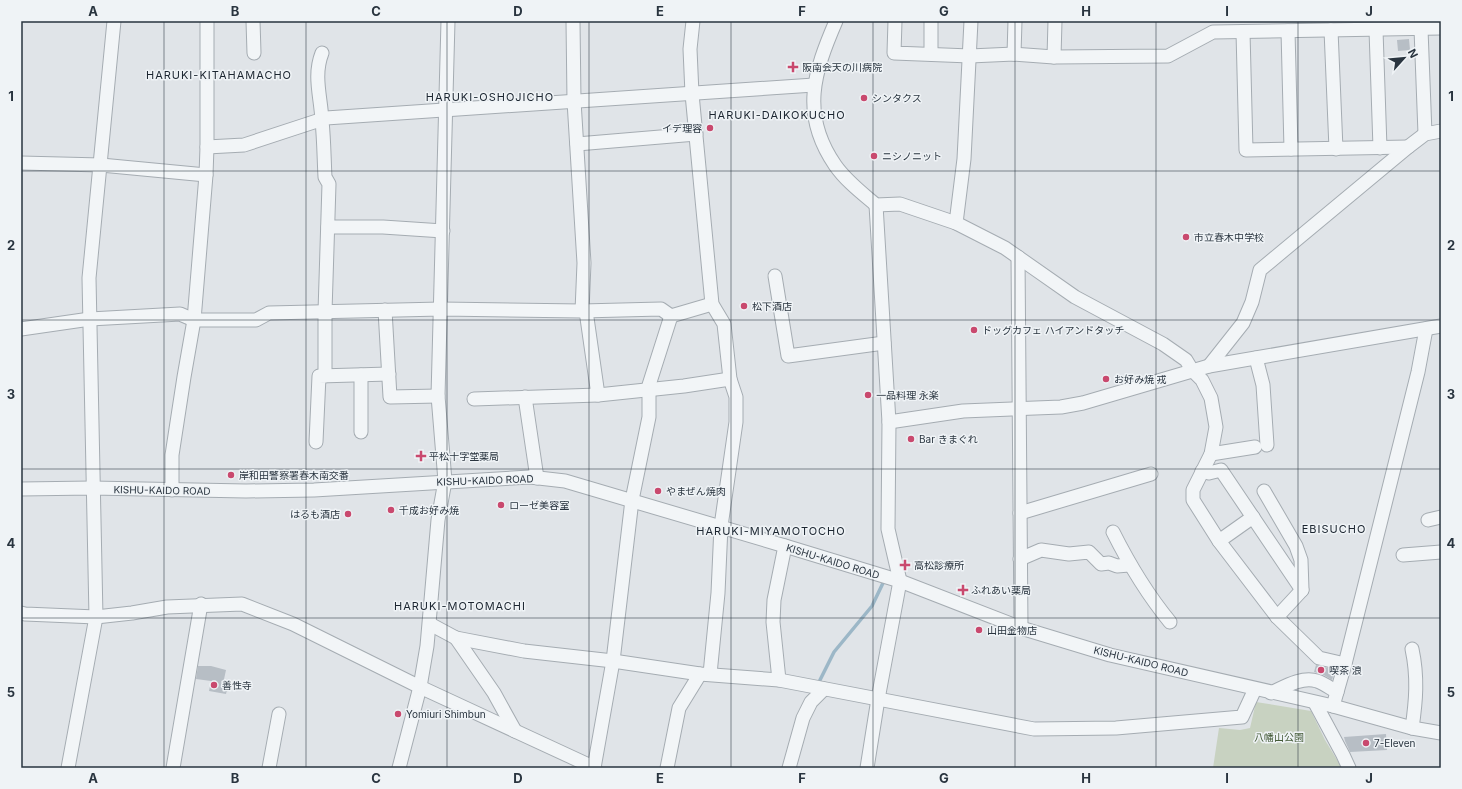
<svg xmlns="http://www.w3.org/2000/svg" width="1462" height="789" font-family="Inter,'Noto Sans JP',sans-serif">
  <rect width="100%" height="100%" fill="#e0e4e8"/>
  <polygon fill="#c8d2c1" points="1256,702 1311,711 1325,740 1342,768 1213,768 1219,728 1240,730 1250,728"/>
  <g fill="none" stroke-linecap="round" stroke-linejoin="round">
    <polyline stroke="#9cb7c7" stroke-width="3.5" points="819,682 834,652 872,606 883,583"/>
  </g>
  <g fill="#b7bec5">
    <polygon points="1409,39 1410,50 1398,51 1397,40"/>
    <polygon points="1316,665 1335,670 1332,680 1322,674 1314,672"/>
    <polygon points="198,666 211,666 226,670 223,684 228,685 226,694 209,691 211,681 196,679"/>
    <polygon points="1386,734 1387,750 1350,752 1345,741 1344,737"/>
  </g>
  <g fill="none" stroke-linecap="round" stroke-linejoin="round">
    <defs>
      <g id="minor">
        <polyline points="253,21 254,53"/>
        <polyline points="573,21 574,101 584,263 582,311"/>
        <polyline points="693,21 690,49 692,94 712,304 724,324 730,379 736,397 736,422 721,526 718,593 710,674"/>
        <path d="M836 21C814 72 800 114 835 165 846 181 862 193 876 205L900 204 956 223 1005 248 1075 297 1163 344 1186 360 1192 370 1202 380 1211 398 1216 427 1211 454 1193 490V500L1219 541 1277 617 1319 658 1345 664"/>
        <polyline points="895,21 894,53 970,56 1014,54 1054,57 1168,56 1213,32 1441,28"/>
        <polyline points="1421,29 1425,134"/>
        <polyline points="1331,30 1336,149"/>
        <polyline points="1376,30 1380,148"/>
        <polyline points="1288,31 1291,149"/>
        <polyline points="1243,32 1246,150 1408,147"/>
        <path d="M322 53C313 76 321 97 322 121 324 140 324 159 325 177L329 184 325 312V376"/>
        <polyline points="931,54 931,21"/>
        <polyline points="1014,54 1015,21"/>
        <polyline points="1054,57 1055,21"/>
        <polyline points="577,144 696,134"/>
        <polyline points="207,147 244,145 326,118 814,85"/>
        <polyline points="21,163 101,165 206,175"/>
        <polyline points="956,223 964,159 971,21"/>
        <polyline points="328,227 383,227 443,231"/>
        <polyline points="1018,257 1021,628"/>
        <polyline points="775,276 788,356 884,343"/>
        <polyline points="385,310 390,397 438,396"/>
        <polyline points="586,311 598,395"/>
        <polyline points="671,316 712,304"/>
        <polyline points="21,329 90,319 180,314 194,320 256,320 269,313 441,309 582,311 661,309 671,316"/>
        <polyline points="1256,358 1263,385 1267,445"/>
        <polyline points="1209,366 1243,323 1252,302 1260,270 1408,147 1425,134 1441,131"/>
        <polyline points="361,375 361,432"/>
        <polyline points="525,397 537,478"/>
        <polyline points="474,399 598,395 684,386 730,379"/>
        <polyline points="889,422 963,411 1061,407 1083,403 1209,366 1441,326"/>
        <polyline points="316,442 319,376 389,374"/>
        <polyline points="1211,454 1255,447"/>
        <polyline points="1202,471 1209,473 1221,470 1302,590"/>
        <polyline points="21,489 92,488 246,491 314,490 530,477 565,481 785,546 900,581 1021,628 1110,655 1333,706 1412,728 1441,733"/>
        <polyline points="172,490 172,455 184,377 194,320 206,175 207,147 207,21"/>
        <polyline points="1264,491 1296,546 1301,560 1302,590 1277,617"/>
        <polyline points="1020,513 1151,474"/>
        <polyline points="1428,520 1441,517"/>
        <path d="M1113 532C1129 564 1147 594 1170 622"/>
        <polyline points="1219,541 1253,517"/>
        <polyline points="1403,555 1441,552"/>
        <polyline points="1020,559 1041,550 1069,554 1089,552 1101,564 1109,563 1117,566 1129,565"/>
        <polyline points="21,613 25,614 96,617 132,613 167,607 242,604 293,624 420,687 595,768"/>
        <polyline points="430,624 456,638 524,651 613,661 700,674 779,680 1034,729 1116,728 1242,717 1255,689"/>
        <polyline points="456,638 494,693 515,731"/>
        <polyline points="779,680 773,622 774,600 785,546"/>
        <path d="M1271 693C1284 687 1302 676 1317 681 1324 683 1331 689 1337 692"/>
        <polyline points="1315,703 1343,755 1349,768"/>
        <polyline points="1333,706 1345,664 1418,372 1426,329"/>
        <path d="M1412 728C1416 701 1418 677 1412 649"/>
        <polyline points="68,768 96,617 89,278 114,21"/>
        <polyline points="173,768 201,604"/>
        <polyline points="269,768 279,714"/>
        <polyline points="399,768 420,687 427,646 438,520 445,481 438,396 448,21"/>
        <polyline points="594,768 613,661 632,500 649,417 649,385 671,316"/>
        <polyline points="667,768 679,708 700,674"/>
        <polyline points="789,768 803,718 811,702 824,689"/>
        <polyline points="867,768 878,699 900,581 888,529 889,422 876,205"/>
      </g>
    </defs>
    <use href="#minor" stroke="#a5acb2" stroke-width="15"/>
    <use href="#minor" stroke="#f2f5f7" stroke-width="13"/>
  </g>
  <path fill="none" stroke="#29343f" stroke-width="1" stroke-opacity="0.55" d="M164 21V768M306 21V768M447 21V768M589 21V768M731 21V768M873 21V768M1015 21V768M1156 21V768M1298 21V768M21 171H1441M21 320H1441M21 469H1441M21 618H1441"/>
  <g fill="#c9496e" stroke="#eff3f6" stroke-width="1.5">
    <path d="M791 61h4v4h4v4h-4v4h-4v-4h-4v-4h4z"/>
    <circle cx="864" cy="98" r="4"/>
    <circle cx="710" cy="128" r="4"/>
    <circle cx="874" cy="156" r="4"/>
    <circle cx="1186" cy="237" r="4"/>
    <circle cx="744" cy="306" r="4"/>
    <circle cx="974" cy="330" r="4"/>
    <circle cx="1106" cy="379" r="4"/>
    <circle cx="868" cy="395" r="4"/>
    <circle cx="911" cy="439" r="4"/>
    <path d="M419 450h4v4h4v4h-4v4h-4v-4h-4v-4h4z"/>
    <circle cx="231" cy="475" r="4"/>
    <circle cx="658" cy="491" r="4"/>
    <circle cx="501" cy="505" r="4"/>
    <circle cx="391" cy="510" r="4"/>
    <circle cx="348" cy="514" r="4"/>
    <path d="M903 559h4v4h4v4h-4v4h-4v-4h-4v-4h4z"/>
    <path d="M961 584h4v4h4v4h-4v4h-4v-4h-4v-4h4z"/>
    <circle cx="979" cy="630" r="4"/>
    <circle cx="1321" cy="670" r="4"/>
    <circle cx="214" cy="685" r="4"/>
    <circle cx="398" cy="714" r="4"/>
    <circle cx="1366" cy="743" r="4"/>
  </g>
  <g text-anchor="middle" stroke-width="3" stroke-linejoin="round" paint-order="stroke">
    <g font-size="10" fill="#29343f" stroke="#eff3f6" text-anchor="start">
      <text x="802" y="71">阪南会天の川病院</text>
      <text x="872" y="102">シンタクス</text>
      <text x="702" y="132" text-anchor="end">イデ理容</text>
      <text x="882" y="160">ニシノニット</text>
      <text x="1194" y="241">市立春木中学校</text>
      <text x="752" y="310">松下酒店</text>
      <text x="982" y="334">ドッグカフェ ハイアンドタッチ</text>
      <text x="1114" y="383">お好み焼 戎</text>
      <text x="876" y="399">一品料理 永楽</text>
      <text x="919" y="443">Bar きまぐれ</text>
      <text x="429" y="460">平松十字堂薬局</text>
      <text x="239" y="479">岸和田警察署春木南交番</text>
      <text x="666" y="495">やまぜん焼肉</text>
      <text x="509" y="509">ローゼ美容室</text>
      <text x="399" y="514">千成お好み焼</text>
      <text x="340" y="518" text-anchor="end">はるも酒店</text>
      <text x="914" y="569">高松診療所</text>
      <text x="971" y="594">ふれあい薬局</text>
      <text x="987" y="634">山田金物店</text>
      <text x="1329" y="674">喫茶 浪</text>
      <text x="222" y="689">善性寺</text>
      <text x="406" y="718">Yomiuri Shimbun</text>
      <text x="1374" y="747">7-Eleven</text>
    </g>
    <g font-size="10" fill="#29343f" stroke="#eff3f6">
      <text transform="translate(485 480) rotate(-2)" y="4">KISHU-KAIDO ROAD</text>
      <text transform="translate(162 490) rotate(1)" y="4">KISHU-KAIDO ROAD</text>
      <text transform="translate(833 561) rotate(17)" y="4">KISHU-KAIDO ROAD</text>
      <text transform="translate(1141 661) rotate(14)" y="4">KISHU-KAIDO ROAD</text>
    </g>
    <g font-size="10" fill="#435a37" stroke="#eff3f6">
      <text x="1279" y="741">八幡山公園</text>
    </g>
    <g font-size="11" letter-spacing="1" fill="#1b2530" stroke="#eff3f6">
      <text x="219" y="79">HARUKI-KITAHAMACHO</text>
      <text x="490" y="101">HARUKI-OSHOJICHO</text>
      <text x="777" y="119">HARUKI-DAIKOKUCHO</text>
      <text x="1334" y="533">EBISUCHO</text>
      <text x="771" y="535">HARUKI-MIYAMOTOCHO</text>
      <text x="460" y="610">HARUKI-MOTOMACHI</text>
    </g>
  </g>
  <rect width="1462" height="789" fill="none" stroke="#eff3f6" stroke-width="44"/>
  <g transform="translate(1404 58) rotate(63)" stroke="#eff3f6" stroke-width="3" paint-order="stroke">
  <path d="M0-3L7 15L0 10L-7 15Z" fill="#29343f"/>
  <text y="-6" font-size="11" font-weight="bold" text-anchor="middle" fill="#29343f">N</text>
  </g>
  <rect x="22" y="22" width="1418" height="745" fill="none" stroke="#29343f" stroke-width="1.5"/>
  <g font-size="13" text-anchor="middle" font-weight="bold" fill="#29343f">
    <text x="93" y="16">A</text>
    <text x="235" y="16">B</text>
    <text x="376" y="16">C</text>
    <text x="518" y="16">D</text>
    <text x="660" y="16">E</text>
    <text x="802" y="16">F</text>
    <text x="944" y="16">G</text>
    <text x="1086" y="16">H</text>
    <text x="1227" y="16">I</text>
    <text x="1369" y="16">J</text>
    <text x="11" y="101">1</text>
    <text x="1451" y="101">1</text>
    <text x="11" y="250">2</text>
    <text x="1451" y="250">2</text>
    <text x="11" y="399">3</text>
    <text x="1451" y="399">3</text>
    <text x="11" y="548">4</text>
    <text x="1451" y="548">4</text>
    <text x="11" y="697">5</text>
    <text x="1451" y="697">5</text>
    <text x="93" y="783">A</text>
    <text x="235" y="783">B</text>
    <text x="376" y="783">C</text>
    <text x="518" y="783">D</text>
    <text x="660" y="783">E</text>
    <text x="802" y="783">F</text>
    <text x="944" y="783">G</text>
    <text x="1086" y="783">H</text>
    <text x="1227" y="783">I</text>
    <text x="1369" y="783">J</text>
  </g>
</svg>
